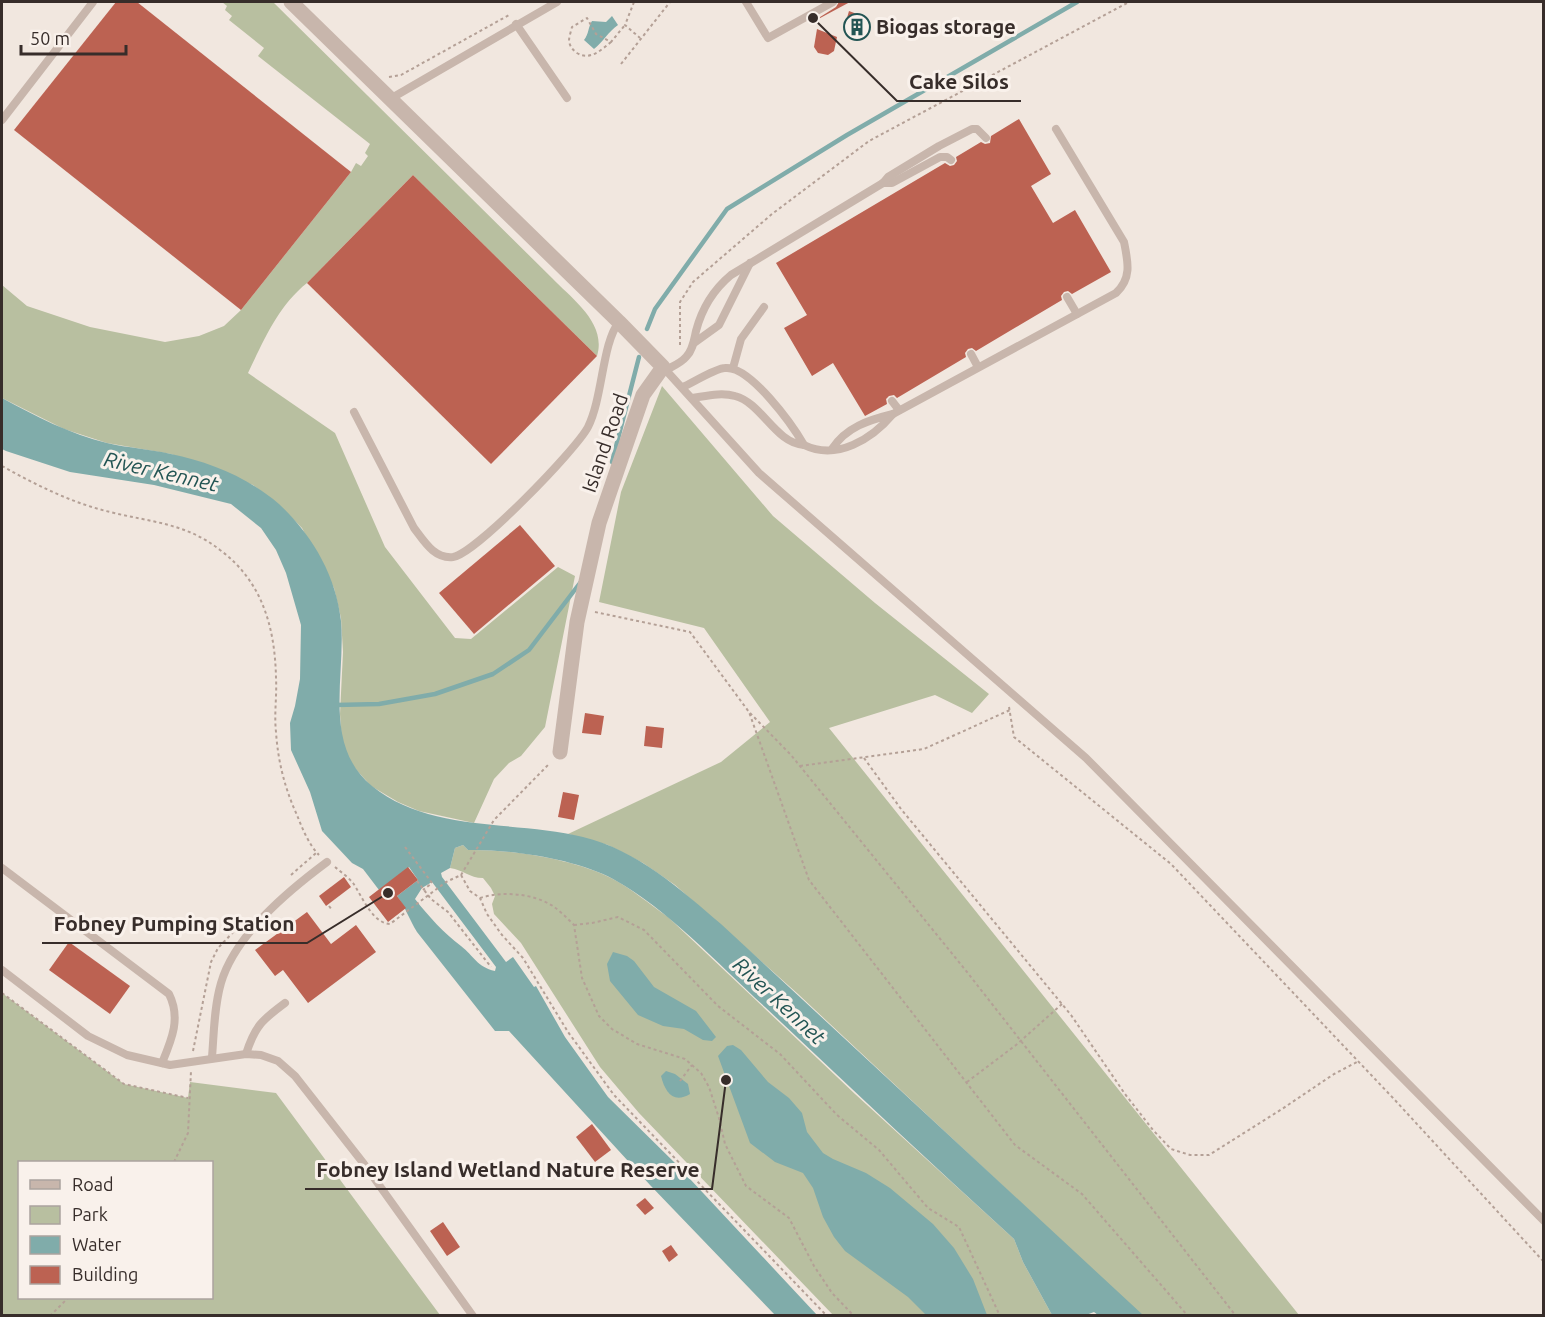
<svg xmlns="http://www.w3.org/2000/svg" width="1545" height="1317" font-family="Ubuntu,sans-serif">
  <rect width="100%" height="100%" fill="#f1e7df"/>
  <g fill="#b8bfa0" fill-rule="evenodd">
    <path d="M222 2H273L552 278C572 299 607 323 597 356L413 175 307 283C278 306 264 340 248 373L335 433 385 547 455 638 471 639 558 567 575 576 545 727 521 756 509 763 494 779 474 823 419 811 398 802 371 786 352 765 342 742 340 714 343 652 341 618 334 588 302 528 278 504 253 485 171 454 107 443 64 429 2 398V285L27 306 90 327 165 342 199 336 224 326 241 310 351 172 356 163 361 166 368 156 365 153 370 144 258 56 264 48 229 20 232 16 225 10 227 6Z"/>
    <polygon points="662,386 773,516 875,603 989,694 972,713 935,695 829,728 1299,1315 1141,1315 798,994 675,885 643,863 608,845 568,834 721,762 770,722 704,628 599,602 621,492"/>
    <path d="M463 845 468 850C510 849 573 859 611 878 631 888 649 904 668 917L855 1094 1014 1239 1023 1262 1052 1315H833L639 1113 600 1067 521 943 494 914 492 904 495 896 491 888 483 878C469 878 464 870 450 868L455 848Z"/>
    <path d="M2 993 124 1084 188 1098 190 1082 276 1093 440 1315H2ZM212 1162V1298H20V1162Z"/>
  </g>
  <g fill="#80acaa" fill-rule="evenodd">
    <path d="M612 16 618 25C608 32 603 42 594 49L584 40C589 34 588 27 592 21L606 22Z"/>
    <path d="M2 398C35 416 70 434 107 443 128 448 150 449 171 454 210 462 249 478 279 504 312 535 336 575 341 621 346 676 322 745 372 786 430 833 515 820 583 837 637 850 680 889 721 924L1143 1315H1098L1094 1312 1086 1315H1052L1023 1262 1014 1239C930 1163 848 1085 765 1007 718 964 669 910 613 879 576 859 510 849 468 850L463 845 455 848 450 868 441 873 442 877 506 962 513 957 534 987 536 986 565 1037 608 1097 676 1164 817 1315H775L650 1185 509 1031H495L417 932C409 919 406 908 397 896L418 880 409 867 379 890 363 869 352 863 322 831 310 792 291 750 290 723 295 706 300 679 301 625 286 573 276 550 261 528 231 504 154 485 70 472 6 451 2 449ZM432 882 496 967 495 971C477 967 474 956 461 946 444 933 429 917 415 899L422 888Z"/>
    <polygon points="613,952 627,956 634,961 654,987 696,1011 716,1037 712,1041 703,1040 684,1029 663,1026 638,1015 610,981 607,964"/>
    <polygon points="733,1045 741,1050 768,1082 789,1098 802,1113 807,1132 823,1153 833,1159 866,1173 890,1188 933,1224 954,1248 973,1279 987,1315 926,1315 908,1297 845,1251 834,1237 823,1217 813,1188 803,1173 775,1162 750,1143 718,1056 727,1046"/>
    <path d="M666 1071 675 1074 688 1084 690 1094C673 1104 665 1092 661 1076Z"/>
  </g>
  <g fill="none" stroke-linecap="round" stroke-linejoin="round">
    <g stroke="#80acaa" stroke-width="4.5">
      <polyline points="647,329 655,309 727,209 847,135 1077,2"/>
      <polyline points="612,462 639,357"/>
      <polyline points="336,705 379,704 435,694 493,674 529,650 580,583"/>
    </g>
  </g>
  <g fill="#bc6252">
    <polygon points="116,2 137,2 351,172 241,310 14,130"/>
    <polygon points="839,2 850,2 809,24 836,7"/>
    <polygon points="849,11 862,16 867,22 868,29 860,37 853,37 846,33 845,25"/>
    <polygon points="817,29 837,37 834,51 828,55 818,53 814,47"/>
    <polygon points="1019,119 1051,174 1031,186 1053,223 1075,210 1111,272 1072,294 1068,291 1064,292 1061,296 1062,300 976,351 972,348 968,349 965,353 966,357 897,398 894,395 889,396 886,399 887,404 865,416 833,363 812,376 784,328 807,315 776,263 945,163 950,166 954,165 957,161 956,157 981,142 985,144 990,143 991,136"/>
    <polygon points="413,175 597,356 491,464 307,283"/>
    <polygon points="520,525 555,566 474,634 439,593"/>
    <polygon points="585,713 604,716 601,735 582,733"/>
    <polygon points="646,726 664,728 662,748 644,746"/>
    <polygon points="563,792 579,795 574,820 558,817"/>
    <polygon points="408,867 418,880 397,896 406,908 388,922 369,897"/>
    <polygon points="344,877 351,887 326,906 319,896"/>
    <polygon points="307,912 331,944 356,925 376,952 308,1003 283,970 275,976 255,950"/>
    <polygon points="69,942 130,986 110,1014 49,970"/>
    <polygon points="592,1124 611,1150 595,1162 576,1137"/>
    <polygon points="645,1198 654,1208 645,1215 636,1205"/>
    <polygon points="443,1222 460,1247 447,1256 430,1231"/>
    <polygon points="671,1245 678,1255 669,1262 662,1251"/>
  </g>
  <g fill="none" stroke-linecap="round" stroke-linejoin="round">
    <g stroke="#b4a096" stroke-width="2" stroke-dasharray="3 3" stroke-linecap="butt">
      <polyline points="634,2 625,25 640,38"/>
      <path d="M611 42C601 50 590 61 577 53 573 50 570 47 569 41 569 37 571 31 572 27L587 18 596 34 611 42 625 25"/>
      <polyline points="621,64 670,2"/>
      <polyline points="389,77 401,75 509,15"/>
      <polyline points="680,345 680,302 693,282 772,214 869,141 1129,2"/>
      <path d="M2 466C36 485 72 503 110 512 150 522 186 523 220 550 262 581 275 627 276 678 277 696 274 714 276 732 278 762 285 789 297 815 302 828 309 845 319 855"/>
      <polyline points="595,612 690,632 749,712 809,880 1015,1145 1082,1194 1188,1316"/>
      <polyline points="1009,707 1014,737 1171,864 1393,1098 1544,1262"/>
      <polyline points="750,713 791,755 967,972 1236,1316"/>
      <polyline points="864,758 901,809 1071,1015 1125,1094 1153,1130 1171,1149 1190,1155 1209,1155 1282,1109 1334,1074 1359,1061"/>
      <polyline points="800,766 924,749 1010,710"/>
      <polyline points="405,847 432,883 423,890"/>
      <path d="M335 867C341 872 348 877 353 883 362 896 372 923 390 924L446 882 461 875 470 891 480 898 487 914 502 935 523 958 568 1032 614 1095 827 1316"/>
      <polyline points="291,875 316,853"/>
      <polyline points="461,875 494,820 550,763"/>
      <polyline points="417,881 431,899 448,912 491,967"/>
      <path d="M480 898C502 891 532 893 553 906 560 911 567 918 574 925L582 978 599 1016 612 1029 637 1044 685 1059 701 1073 709 1087 719 1118 725 1144 746 1186 789 1218 814 1266 832 1293 854 1316"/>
      <polyline points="329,906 332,910"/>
      <polyline points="574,925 592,923 618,917 644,930 718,1006 780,1054 837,1115 879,1150 928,1208 959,1227 1000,1316"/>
      <polyline points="2,993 124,1084 188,1098"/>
      <polyline points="193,1051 211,962 218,948 242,923"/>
      <polyline points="680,1081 692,1065"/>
      <polyline points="967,1082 1016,1045 1062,1004"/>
      <polyline points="174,1162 188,1133 191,1071"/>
      <polyline points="50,1316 68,1298"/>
    </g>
    <g stroke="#c8b6ac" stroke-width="8">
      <polyline points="746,2 768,38 833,2"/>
      <polyline points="516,24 567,98"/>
      <polyline points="390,99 557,2"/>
      <polyline points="2,120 93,2"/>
      <polyline points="883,183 892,183 940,157 947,157 951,160"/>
      <polyline points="1067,297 1077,314"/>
      <polyline points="694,343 719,325 750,263"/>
      <polyline points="971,354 978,367"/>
      <polyline points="663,367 759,473 1086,758 1544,1221"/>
      <polyline points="733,368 741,339 764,307"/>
      <path d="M666 370C673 366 681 363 686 357 693 350 694 340 696 331 702 308 713 290 731 275L883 183 888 177 939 146 972 129H977L986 138"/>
      <path d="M683 387C692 383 716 368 725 368 750 365 793 426 804 445 775 443 762 403 735 396 721 392 706 396 692 398"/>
      <polyline points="892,401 899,410"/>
      <path d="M354 412 414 528C424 541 434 559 453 557 475 554 576 450 588 427 603 397 602 343 619 322"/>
      <path d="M893 414 1116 293C1132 278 1128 262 1124 242L1056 129"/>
      <path d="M804 445C837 461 872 439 893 414 869 420 846 427 832 449"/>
      <path d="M2 868 169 994C181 1018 172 1039 162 1063"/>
      <polyline points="2,970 88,1036 127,1055 170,1065 246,1054 261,1055 278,1061 295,1076 364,1164 473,1316"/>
      <path d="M246 1054C255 1026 262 1020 285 1003"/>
      <path d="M212 1057C214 1033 214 1007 221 983 235 935 288 891 327 862"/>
    </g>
    <polyline stroke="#c8b6ac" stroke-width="15" points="291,2 619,322 663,367 643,395 599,523 577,622 560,752"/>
  </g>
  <defs>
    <symbol id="building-ring" viewBox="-11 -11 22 22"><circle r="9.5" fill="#f9f1eb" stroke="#235554" stroke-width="1.5"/><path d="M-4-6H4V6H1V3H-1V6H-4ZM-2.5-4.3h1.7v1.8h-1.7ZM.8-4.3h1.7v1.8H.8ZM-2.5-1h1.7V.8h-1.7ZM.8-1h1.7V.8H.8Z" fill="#235554"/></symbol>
  </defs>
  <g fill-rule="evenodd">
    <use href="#building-ring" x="842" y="12" width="30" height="30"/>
  </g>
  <g text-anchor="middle" stroke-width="6" stroke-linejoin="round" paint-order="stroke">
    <g font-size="20" font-weight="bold" fill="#372d2a" stroke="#f9f1eb" text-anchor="start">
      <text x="876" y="34">Biogas storage</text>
    </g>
    <g font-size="20" fill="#372d2a" stroke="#f9f1eb">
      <text transform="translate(605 443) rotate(-71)" y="7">Island Road</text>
    </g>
    <g font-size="21" font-style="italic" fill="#235554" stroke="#f9f1eb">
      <text transform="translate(161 472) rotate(13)" y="7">River Kennet</text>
      <text transform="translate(779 1001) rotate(43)" y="7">River Kennet</text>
    </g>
  </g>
  <path fill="none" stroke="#372d2a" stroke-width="2" d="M813 18L897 101H1021M388 893L307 943H42M726 1080L712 1189H305"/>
  <g fill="#372d2a" stroke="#f9f1eb" stroke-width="2">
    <circle cx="813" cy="18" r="6"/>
    <circle cx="388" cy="893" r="6"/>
    <circle cx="726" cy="1080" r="6"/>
  </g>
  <g font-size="21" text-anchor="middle" font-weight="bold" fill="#372d2a" stroke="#f9f1eb" stroke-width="6" stroke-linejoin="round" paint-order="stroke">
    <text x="959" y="89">Cake Silos</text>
    <text x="174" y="931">Fobney Pumping Station</text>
    <text x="508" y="1177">Fobney Island Wetland Nature Reserve</text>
  </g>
  <rect width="1545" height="1317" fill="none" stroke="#372d2a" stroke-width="6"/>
  <rect x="18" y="1161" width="195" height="138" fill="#f9f1eb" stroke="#aba39e" stroke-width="1.5"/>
  <rect x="30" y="1180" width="30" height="9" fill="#c8b6ac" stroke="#aba39e" stroke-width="1.5"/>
  <text x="72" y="1191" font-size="18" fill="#372d2a">Road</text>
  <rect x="30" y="1206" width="30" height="18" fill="#b8bfa0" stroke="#aba39e" stroke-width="1.5"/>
  <text x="72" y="1221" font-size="18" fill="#372d2a">Park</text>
  <rect x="30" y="1236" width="30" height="18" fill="#80acaa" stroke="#aba39e" stroke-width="1.5"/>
  <text x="72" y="1251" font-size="18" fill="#372d2a">Water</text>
  <rect x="30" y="1266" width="30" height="18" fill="#bc6252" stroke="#aba39e" stroke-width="1.5"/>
  <text x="72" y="1281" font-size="18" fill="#372d2a">Building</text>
  <path d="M21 45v9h105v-9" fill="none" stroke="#372d2a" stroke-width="3"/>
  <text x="30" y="45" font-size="18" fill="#372d2a" stroke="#f9f1eb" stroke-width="4.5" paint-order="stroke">50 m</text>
</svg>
